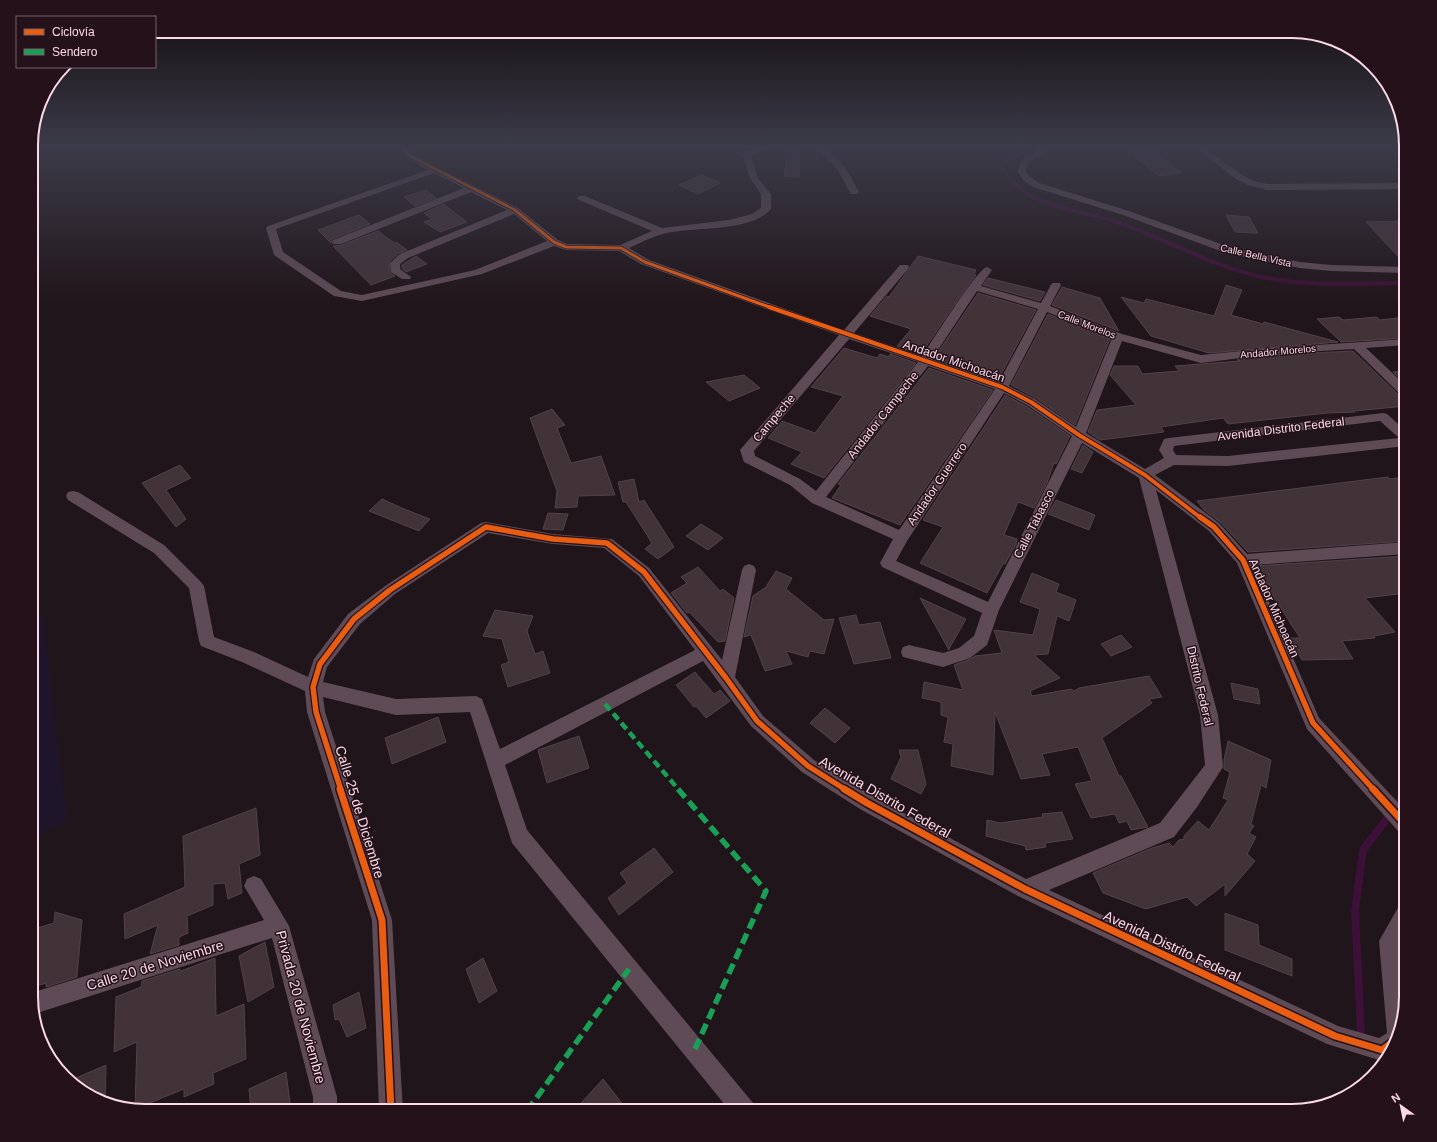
<svg xmlns="http://www.w3.org/2000/svg" width="1437" height="1142" font-family="Arial,sans-serif">
  <rect width="100%" height="100%" fill="#20151a"/>
  <polygon fill="#1f152a" points="43,615 67,819 31,841 31,620"/>
  <g fill="none" stroke-linecap="round" stroke-linejoin="round">
    <path stroke="#3c1038" stroke-width="4" d="M1021 145 1002 165C1007 178 1016 187 1028 194 1055 210 1088 212 1117 222 1167 239 1214 268 1267 278 1312 287 1360 283 1406 283"/>
    <polyline stroke="#3c1038" stroke-width="8" points="1361,1033 1355,910 1363,850 1406,794"/>
  </g>
  <g fill="#423339" stroke="#534149">
    <polygon points="788,145 799,145 799,177 784,176"/>
    <polygon points="1126,145 1149,145 1181,173 1159,176 1135,157 1138,157"/>
    <polygon points="701,175 720,183 698,194 679,185"/>
    <polygon points="426,190 436,198 415,206 404,197"/>
    <polygon points="444,204 446,206 467,222 440,232 424,222 432,219 424,213"/>
    <polygon points="359,215 370,224 332,239 331,243 318,230"/>
    <polygon points="1226,215 1249,217 1258,233 1235,232"/>
    <polygon points="1401,221 1406,226 1406,265 1366,222"/>
    <polygon points="378,231 394,243 396,242 407,250 399,253 389,262 390,272 395,276 371,285 333,246 342,245"/>
    <polygon points="416,256 427,264 406,272 402,268 402,265"/>
    <polygon points="918,256 976,270 974,274 976,275 953,307 921,354 897,346 911,329 870,316 887,296 889,297"/>
    <polygon points="988,278 1045,292 1040,301 983,285"/>
    <polygon points="1226,285 1242,290 1231,315 1263,324 1264,322 1338,342 1209,353 1151,336 1121,297 1144,303 1146,299 1214,316"/>
    <polygon points="1062,287 1100,298 1119,331 1052,305"/>
    <polygon points="978,293 1036,310 998,380 934,358"/>
    <polygon points="1048,314 1110,339 1075,425 1036,398 1011,385"/>
    <polygon points="1339,317 1343,320 1377,317 1380,320 1406,317 1406,338 1341,342 1317,319"/>
    <polygon points="844,348 877,358 880,354 889,357 890,354 916,363 824,478 791,464 802,452 768,438 782,421 815,433 843,396 811,387"/>
    <polygon points="1353,351 1401,397 1406,398 1406,406 1354,411 1355,412 1327,413 1228,424 1223,418 1161,427 1164,432 1100,440 1088,432 1097,410 1136,405 1110,375 1114,366 1138,366 1142,374 1179,371 1175,366 1240,361 1237,360 1272,355"/>
    <polygon points="929,368 993,390 900,525 832,498 841,485 838,484"/>
    <polygon points="1406,371 1406,384 1393,372"/>
    <polygon points="744,375 760,388 729,401 706,382"/>
    <polygon points="1005,395 1026,406 1070,436 1056,464 1054,463 1047,483 1034,508 1018,502 1004,535 1017,539 1016,544 1005,564 1003,564 987,593 920,563 943,527 923,520"/>
    <polygon points="552,409 565,425 557,428 571,463 601,456 615,495 578,496 577,507 555,508 557,491 530,418"/>
    <polygon points="1083,445 1093,452 1082,473 1071,469"/>
    <polygon points="180,465 191,478 166,490 186,519 176,527 142,483"/>
    <polygon points="1388,477 1389,479 1406,477 1406,541 1248,552 1220,522 1204,510 1197,501"/>
    <polygon points="634,479 639,502 644,500 674,547 658,559 645,549 652,543 626,502 623,502 618,482"/>
    <polygon points="382,499 404,509 430,519 419,531 369,511"/>
    <polygon points="1056,500 1095,515 1089,530 1048,514"/>
    <polygon points="548,513 568,514 563,530 543,529"/>
    <polygon points="701,524 723,538 708,550 686,536"/>
    <polygon points="1406,556 1406,593 1365,598 1395,632 1374,636 1375,638 1342,641 1353,659 1302,660 1289,638 1300,638 1271,593 1268,593 1264,586 1255,566"/>
    <polygon points="698,567 720,591 723,589 734,598 725,641 718,642 689,612 687,613 671,593 687,583 681,577"/>
    <polygon points="776,571 792,578 786,589 824,620 834,619 824,654 810,651 808,657 786,651 792,664 765,671 751,635 744,637 753,596 766,587"/>
    <polygon points="1032,573 1059,584 1056,592 1076,600 1069,621 1057,616 1048,654 1034,655 1060,678 1030,691 1032,696 1071,689 1074,691 1079,688 1149,676 1162,697 1149,699 1152,703 1102,738 1119,776 1121,776 1148,827 1131,830 1127,821 1119,823 1115,814 1091,818 1075,784 1092,781 1078,747 1042,754 1050,775 1021,779 995,712 993,775 951,766 953,744 944,742 948,717 941,715 941,702 922,698 924,682 963,690 954,665 970,659 975,656 1002,653 994,630 1033,635 1040,609 1020,602"/>
    <polygon points="920,598 966,619 949,649 949,650"/>
    <polygon points="495,610 533,616 527,631 535,654 543,651 550,673 508,687 501,665 509,662 502,639 483,636"/>
    <polygon points="856,615 859,625 880,622 891,658 854,664 839,618"/>
    <polygon points="1121,635 1132,647 1111,656 1101,644"/>
    <polygon points="695,672 714,694 720,690 730,701 706,718 696,706 694,707 676,685"/>
    <polygon points="1231,683 1258,689 1260,704 1234,699"/>
    <polygon points="825,708 850,728 835,743 810,723"/>
    <polygon points="438,717 446,742 392,764 385,738"/>
    <polygon points="579,736 589,768 547,783 538,750"/>
    <polygon points="1228,741 1271,760 1266,788 1261,785 1251,824 1254,826 1249,833 1256,837 1247,854 1255,861 1225,896 1225,884 1196,906 1187,897 1146,909 1103,893 1093,873 1152,848 1169,843 1173,847 1179,840 1184,839 1184,836 1198,821 1209,830 1228,800 1223,798 1230,772 1224,769 1224,760"/>
    <polygon points="899,750 918,750 926,784 921,794 891,779 901,757"/>
    <polygon points="256,808 260,855 239,864 242,893 228,899 225,883 213,884 213,905 187,916 188,933 179,937 179,945 150,954 158,925 125,939 124,914 185,887 183,836"/>
    <polygon points="1062,812 1073,839 1045,843 1046,847 1026,850 1025,846 986,836 987,820 1000,823 1043,817 1042,814"/>
    <polygon points="654,848 673,872 619,915 608,898 627,883 620,873"/>
    <polygon points="55,912 82,920 77,977 46,987 46,983 31,988 31,930 54,923"/>
    <polygon points="1225,913 1258,925 1259,945 1292,959 1292,976 1225,950"/>
    <polygon points="265,942 274,987 248,1002 239,956"/>
    <polygon points="215,958 216,1016 244,1004 246,1059 213,1073 214,1084 184,1097 184,1089 135,1109 137,1042 114,1052 116,997 141,987 142,981 180,969 181,971"/>
    <polygon points="483,958 497,991 479,1003 466,969"/>
    <polygon points="359,992 366,1028 347,1037 339,1019 335,1020 333,1005"/>
    <polygon points="106,1065 105,1103 69,1081"/>
    <polygon points="286,1072 291,1111 251,1111 249,1089"/>
    <polygon points="603,1079 628,1111 574,1111"/>
  </g>
  <g fill="none" stroke-linecap="round" stroke-linejoin="round">
    <g fill="#5f4b56" fill-rule="evenodd">
      <path d="M397 145H405L413 154 438 168 518 208 558 240 567 244 620 245 652 231 579 200 577 198 579 196H585L662 228 729 220 752 214 761 208V194L750 178 742 155C751 146 766 145 778 145L751 156 758 178 771 194V209C751 233 691 226 663 234 651 237 640 243 629 248L649 260 844 330 900 265H908L909 267 908 269 854 333 922 356C932 342 976 270 987 267L992 270 981 286 1041 303 1052 283H1060L1061 285 1050 306 1122 334 1201 355 1272 348 1406 339V345L1366 348 1406 386V397L1402 396 1354 349 1272 354 1201 363 1122 341 1086 433 1145 469 1164 458 1159 450 1164 439 1169 438 1383 413 1387 414 1406 431V446L1228 466 1174 465 1155 475 1219 523 1247 554 1406 542V554L1253 565 1319 718 1406 811V834L1399 832 1307 729 1237 563 1209 531 1156 490 1218 715 1223 767 1197 807 1174 837 1049 890 1338 1026 1379 1038 1387 1033 1379 941 1399 906 1406 903V932L1400 943 1405 1001 1397 1041 1386 1060 1382 1061 1327 1044 1018 896 860 809 802 772 751 726 703 661 505 765 527 830 753 1103 757 1111H730L512 843 470 712 396 715 323 697 325 712 392 920 403 1111H379L372 920 307 712 305 691 242 662 201 646 199 641 189 588 154 553 68 500 66 496 68 492 73 491 78 492 164 545 201 582 204 586 214 637 254 652 308 677 314 659 348 614 385 586 481 523 486 522 553 534 612 539 649 568 722 660 742 570 744 566 749 564 754 566 756 570 735 677 763 716 814 760 874 797 1026 879 1160 823 1205 765 1200 715 1139 478 1082 443 999 610 987 645 970 658 943 667 903 657 901 652 903 647 909 645 943 653 959 648 974 636 982 613 882 567 880 563 893 539 812 503 790 485 744 462 740 450 839 335 641 264 619 251 566 250 554 246 482 274 362 301 334 296 274 255 266 228 268 226 428 170 407 158ZM434 173 464 188 333 240 332 242 333 244H341L471 192 507 210 400 254 390 263 391 272 402 279H410L411 277 400 269V264L408 258 514 214 547 241 475 270 362 295 341 291 283 252 276 229ZM977 291 1038 309 999 382 932 359ZM1047 312 1112 338 1076 427 1035 399 1009 386ZM849 339 918 362 816 491 800 479 755 456 754 451ZM928 366 995 389 899 530 826 497ZM1004 393 1027 405 1072 436 988 602 896 561 907 541ZM1380 421 1399 438 1228 456 1176 455 1173 450 1174 446ZM488 533 553 544 604 548 639 576 695 650 500 749 482 699 476 696 396 699 323 682 327 667 360 624 395 594Z"/>
      <polygon points="813,145 824,145 845,167 859,192 857,194 851,194 838,170"/>
      <polygon points="1047,145 1058,145 1029,161 1026,172 1029,176 1039,183 1129,211 1229,247 1300,262 1331,265 1406,267 1406,273 1331,271 1300,268 1226,253 1123,215 1033,187 1023,180 1018,172 1021,160"/>
      <polygon points="1192,145 1201,145 1242,175 1254,181 1267,184 1406,183 1406,189 1267,190 1248,185 1236,179"/>
      <polygon points="254,876 261,879 289,926 337,1097 337,1111 313,1111 313,1097 272,938 34,1014 31,1005 31,993 264,920 244,886 247,879"/>
    </g>
    <polyline stroke="#1a9f57" stroke-width="4.5" stroke-dasharray="8 4.5" stroke-linecap="butt" points="605,704 679,790"/>
    <g stroke="#1a9f57" stroke-width="5.5" stroke-dasharray="11 5.5" stroke-linecap="butt">
      <polyline points="678,789 766,891 695,1049"/>
      <polyline points="527,1111 629,969"/>
    </g>
    <defs>
      <polyline id="cycleway-far3" points="401,146 410,156 515,210 554,242 566,247 621,248 645,262 772,308"/>
      <polyline id="cycleway-far2" points="769,307 1002,387 1031,402 1079,435 1145,475 1201,518"/>
      <g id="cycleway-far1">
        <polyline points="1200,517 1214,527 1243,560 1313,723 1374,790"/>
        <polyline points="341,790 316,712 313,687 320,664 354,619 390,590 486,527 553,539 607,543 644,572 726,678 757,721 808,766 846,790"/>
      </g>
      <g id="cycleway">
        <polyline points="340,789 382,920 391,1111"/>
        <polyline points="844,789 867,803 1025,889 1335,1036 1382,1050 1398,1038"/>
        <polyline points="1373,789 1406,825"/>
      </g>
    </defs>
    <use href="#cycleway-far3" stroke="#241119" stroke-width="4.5"/>
    <use href="#cycleway-far2" stroke="#241119" stroke-width="6"/>
    <use href="#cycleway-far1" stroke="#241119" stroke-width="8"/>
    <use href="#cycleway" stroke="#241119" stroke-width="10"/>
    <use href="#cycleway-far3" stroke="#e95d12" stroke-width="3"/>
    <use href="#cycleway-far2" stroke="#e95d12" stroke-width="4"/>
    <use href="#cycleway-far1" stroke="#e95d12" stroke-width="5.5"/>
    <use href="#cycleway" stroke="#e95d12" stroke-width="7"/>
  </g>
  <linearGradient id="sky" x2="0" y2="1"><stop stop-color="#120c0e"/><stop offset="0.48" stop-color="#3c3b49"/><stop offset="1" stop-color="#3c3b49" stop-opacity="0"/></linearGradient>
  <rect width="1437" height="305" fill="url(#sky)"/>
  <g text-anchor="middle" stroke-width="3" stroke-linejoin="round" paint-order="stroke">
    <g font-size="10" fill="#fbd9e8" stroke="#241119">
      <text transform="translate(1256 255) rotate(13)" y="4">Calle Bella Vista</text>
      <text transform="translate(1087 324) rotate(21)" y="4">Calle Morelos</text>
      <text transform="translate(1278 351) rotate(-5)" y="4">Andador Morelos</text>
    </g>
    <g font-size="12" fill="#fbd9e8" stroke="#241119">
      <text transform="translate(954 361) rotate(19)" y="4">Andador Michoacán</text>
      <text transform="translate(883 415) rotate(-52)" y="4">Andador Campeche</text>
      <text transform="translate(774 418) rotate(-50)" y="4">Campeche</text>
      <text transform="translate(1281 429) rotate(-7)" y="4">Avenida Distrito Federal</text>
      <text transform="translate(937 484) rotate(-56)" y="4">Andador Guerrero</text>
      <text transform="translate(1034 524) rotate(-63)" y="4">Calle Tabasco</text>
      <text transform="translate(1274 608) rotate(66)" y="4">Andador Michoacán</text>
      <text transform="translate(1200 686) rotate(77)" y="4">Distrito Federal</text>
    </g>
    <g font-size="14" fill="#fbd9e8" stroke="#241119">
      <text transform="translate(885 797) rotate(30)" y="5">Avenida Distrito Federal</text>
      <text transform="translate(360 812) rotate(73)" y="5">Calle 25 de Diciembre</text>
      <text transform="translate(1172 946) rotate(25)" y="5">Avenida Distrito Federal</text>
      <text transform="translate(155 965) rotate(-17)" y="5">Calle 20 de Noviembre</text>
      <text transform="translate(301 1007) rotate(75)" y="5">Privada 20 de Noviembre</text>
    </g>
  </g>
  <path d="M0 0H1437V1142H0ZM145 38H1292A107 107 0 0 1 1399 145V997A107 107 0 0 1 1292 1104H145A107 107 0 0 1 38 997V145A107 107 0 0 1 145 38Z" fill="#241119" fill-rule="evenodd"/>
  <path fill="none" stroke="#fbd9e8" stroke-width="2" d="M145 38H1292A107 107 0 0 1 1399 145V997A107 107 0 0 1 1292 1104H145A107 107 0 0 1 38 997V145A107 107 0 0 1 145 38Z"/>
  <rect x="16" y="16" width="140" height="52" fill="#241119" stroke="#7a616c"/>
  <rect x="24" y="29" width="20" height="6" fill="#e95d12" stroke="#7a616c"/>
  <text x="52" y="36" font-size="12" fill="#fbd9e8">Ciclovía</text>
  <rect x="24" y="49" width="20" height="6" fill="#1a9f57" stroke="#7a616c"/>
  <text x="52" y="56" font-size="12" fill="#fbd9e8">Sendero</text>
  <g transform="translate(1401 1106) rotate(327)" stroke="#241119" stroke-width="3" paint-order="stroke">
  <path d="M0-3L7 15L0 10L-7 15Z" fill="#fbd9e8"/>
  <text y="-6" font-size="11" font-weight="bold" text-anchor="middle" fill="#fbd9e8">N</text>
  </g>
</svg>
